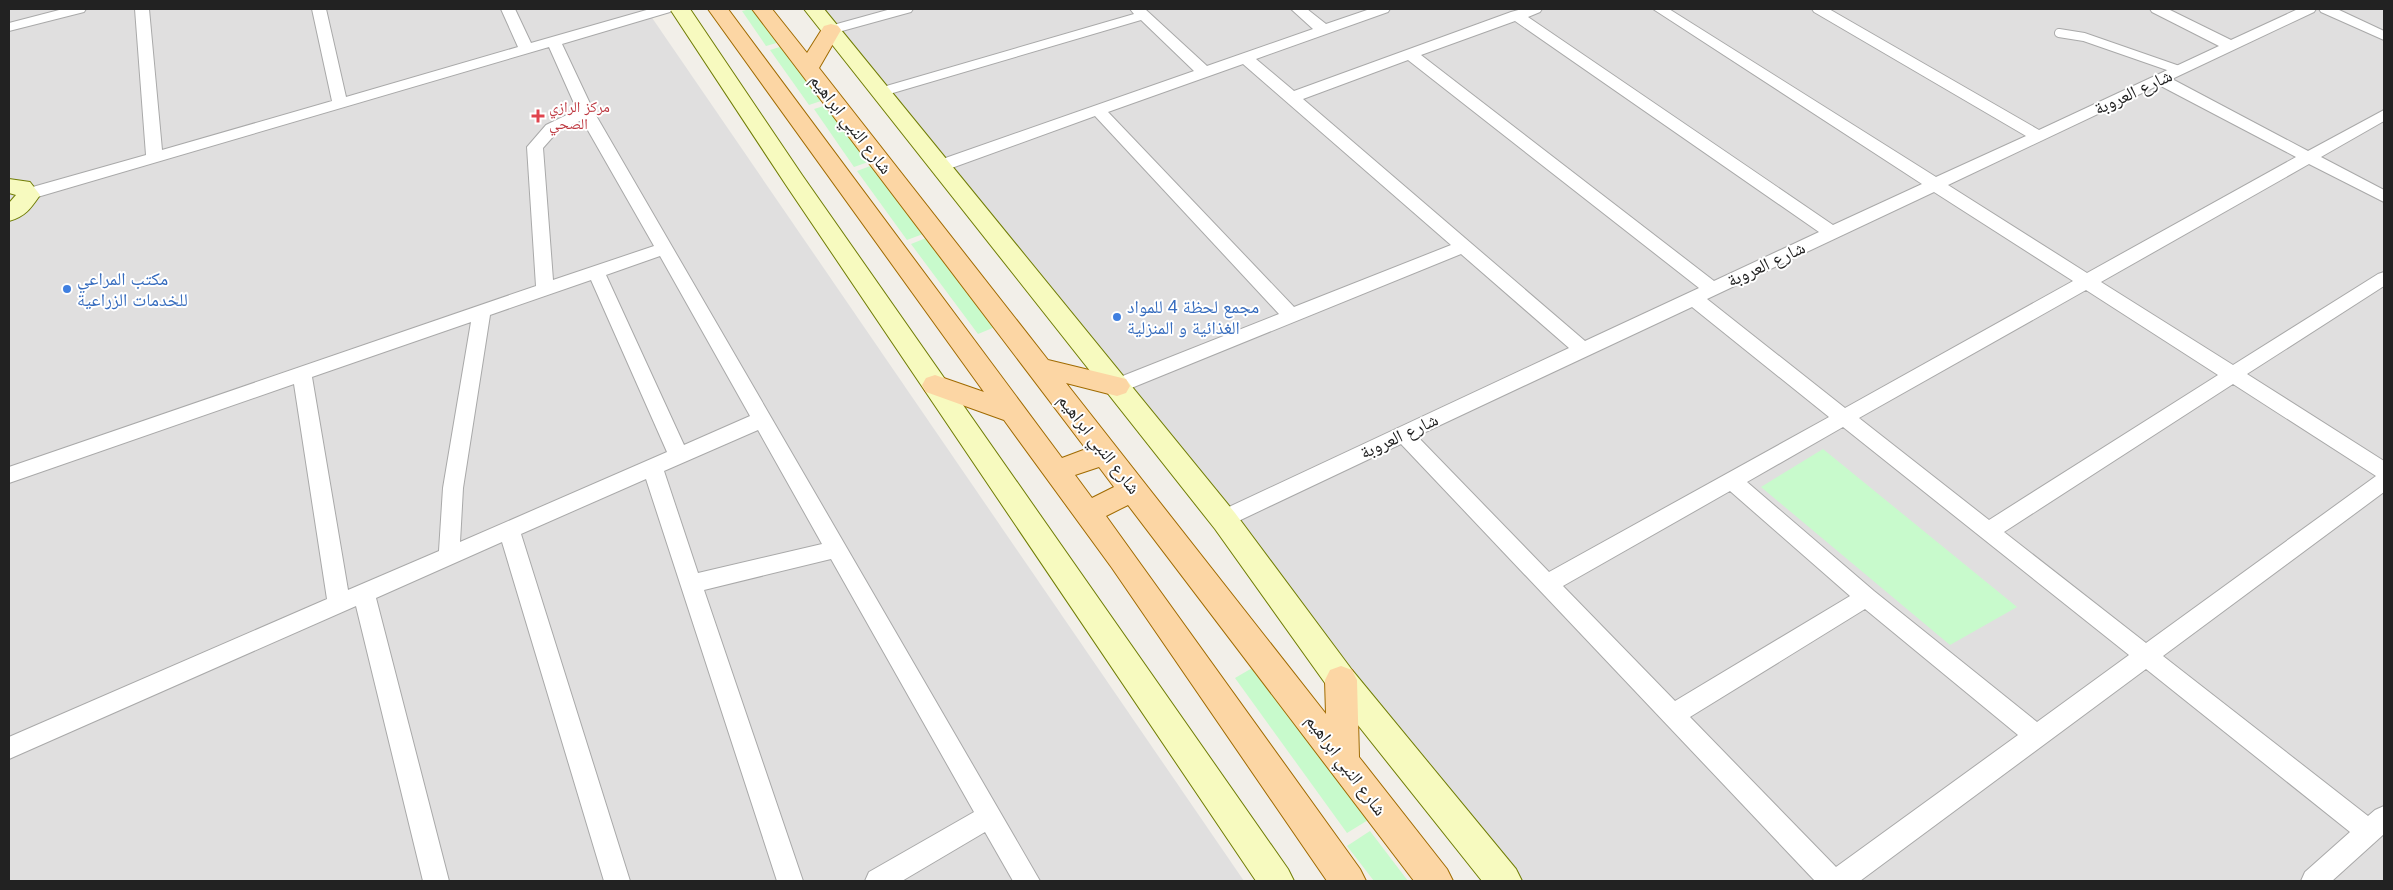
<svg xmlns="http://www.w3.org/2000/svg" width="2393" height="890" font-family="Helvetica,'Noto Naskh Arabic',sans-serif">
  <rect width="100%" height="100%" fill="#f2efe9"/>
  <g fill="#e0dfdf">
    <polygon points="9,9 646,9 1244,881 9,881"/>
    <polygon points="811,9 2384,9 2384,881 1500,881"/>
  </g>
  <g fill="#c8facc">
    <polygon points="750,9 756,9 780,42 766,46 742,11"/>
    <polygon points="783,46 824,100 809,105 770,50"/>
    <polygon points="827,105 871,161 854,167 814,109"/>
    <polygon points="873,165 923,234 907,240 857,171"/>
    <polygon points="926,238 995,327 978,334 911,244"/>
    <polygon points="1823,449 2017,607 1950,645 1761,487"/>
    <polygon points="1259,664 1373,817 1347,833 1235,678"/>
    <polygon points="1370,831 1408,881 1374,881 1347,846"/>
  </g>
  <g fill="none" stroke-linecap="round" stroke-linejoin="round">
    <defs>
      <polyline id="lane" points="2059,33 2084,37 2179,70"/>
      <g id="street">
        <polygon points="63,9 86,9 84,12 9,31 9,23"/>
        <path d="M135 9H149L162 150 332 101 312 9H326L346 97 518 47 501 9H515L531 43 650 9H672L670 12 562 44 594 112 1040 881H1013L985 832 902 881H865L869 872 974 812 831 559 704 590 803 881H777L646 479 521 534 630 881H604L502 542 376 598 449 881H423L356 606 9 759V737L327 599 294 384 9 483V467L536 286 527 147 546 125 577 110 549 47 34 198H22L20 194 22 190 146 155ZM582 120 654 246 553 280 543 148 558 131ZM660 256 750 416 684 445 606 275ZM591 280 667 452 460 542 463 488 490 315ZM471 322 443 488 439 551 348 590 312 377ZM758 430 822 544 698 573 664 471Z"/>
        <polygon points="891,9 913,9 911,12 831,34 824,30 826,27"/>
        <path d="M1130 9H1145L1207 66 1313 29 1291 9H1307L1326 24 1370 9H1390L1388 12 1256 59 1294 91 1511 12 1522 9H1542L1540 12 1528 17 1833 225 1922 184 1653 9H1669L1936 177 2026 136 1814 12 1812 9H1829L2039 130 2219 46 2152 12 2150 9H2168L2231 40 2298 9H2316L2314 12 2172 79 2308 151 2384 110V121L2321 157 2384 190V202L2309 164 2101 282 2233 365 2378 274 2384 272V286L2247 374 2384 461V492L2163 656 2368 816 2375 810 2384 806V834L2332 881H2301L2305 872 2350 832 2146 669 1860 881H1815L1401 444 1230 525 1223 527 1216 525 1213 519 1216 513 1569 348 1461 254 1124 391 1117 393 1110 391 1107 386 1110 381 1279 314 1095 116 946 170H934L932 166 934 162 1194 71 1141 20 886 95H876L873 92 876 89 1134 14ZM1515 21 1819 232 1714 281 1421 55ZM1408 60 1699 288 1585 341 1303 99ZM1243 64 1451 245 1294 307 1108 112ZM2159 85 2296 157 2087 273 1948 185ZM1934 192 2073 281 1845 408 1707 299ZM2086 290 2218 375 1989 520 1859 418ZM1692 307 1829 417 1549 572 1417 436ZM2233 384 2376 476 2146 643 2004 532ZM1843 427 2129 655 2037 722 1874 591 1747 482ZM1730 491 1850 596 1675 701 1563 586ZM1865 609 2018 735 1836 867 1690 717Z"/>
        <polygon points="2319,9 2337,9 2384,31 2384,40 2321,12"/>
      </g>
      <g id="secondary">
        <polygon points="670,9 690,9 802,175 1288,869 1294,881 1256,881 786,185"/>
        <polygon points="804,9 824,9 1235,513 1352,670 1516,869 1522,881 1482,881 1330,690 1215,529"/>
        <path d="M9 179 30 182 40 195C31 208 25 217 9 221V203L16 195 9 193Z"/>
      </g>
      <path id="primary" d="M708 9H728L1062 458 1086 449 752 9H772L807 53 824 26 831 24 838 26 841 30 819 68 1048 360 1126 379 1130 386 1126 393 1117 396 1066 383 1326 714 1325 680 1330 670 1341 666 1352 670 1357 680 1359 757 1447 869 1453 881H1414L1128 505 1106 516 1360 869 1366 881H1327L1112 568 1004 420 926 392 922 385 926 378 935 375 984 392ZM1099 467 1114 487 1092 498 1075 475Z"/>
    </defs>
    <use href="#lane" stroke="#a9a9a9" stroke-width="10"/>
    <use href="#street" stroke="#a9a9a9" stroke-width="2"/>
    <use href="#secondary" stroke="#707d05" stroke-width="2"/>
    <use href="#primary" stroke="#a06b00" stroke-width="2"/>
    <use href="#lane" stroke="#fff" stroke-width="8"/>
    <use href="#street" fill="#fff" fill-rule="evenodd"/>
    <use href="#secondary" fill="#f7fabf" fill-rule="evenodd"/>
    <use href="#primary" fill="#fcd6a4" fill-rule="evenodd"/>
  </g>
  <path fill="#e0444e" stroke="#fff" stroke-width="2" d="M535.5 108.5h5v5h5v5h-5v5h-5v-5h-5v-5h5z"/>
  <g fill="#3f7fe0" stroke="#fff" stroke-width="2">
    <circle cx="67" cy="289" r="5"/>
    <circle cx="1117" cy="317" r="5"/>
  </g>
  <g text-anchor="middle" stroke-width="4" stroke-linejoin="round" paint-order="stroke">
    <g font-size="15" fill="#be3a42" stroke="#fff" text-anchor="start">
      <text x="549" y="112">مركز الرازي<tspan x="549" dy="17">الصحي</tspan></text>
    </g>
    <g font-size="18" fill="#222" stroke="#fff">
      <text transform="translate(2133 92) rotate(-25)" y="6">شارع العروبة</text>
      <text transform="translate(851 124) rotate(52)" y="6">شارع النبي ابراهيم</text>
      <text transform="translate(1766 264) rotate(-25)" y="6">شارع العروبة</text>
      <text transform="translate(1399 436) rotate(-25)" y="6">شارع العروبة</text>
      <text transform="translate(1099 444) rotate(52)" y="6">شارع النبي ابراهيم</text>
      <text transform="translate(1346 765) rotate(53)" y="6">شارع النبي ابراهيم</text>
    </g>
    <g font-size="18" fill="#366cbe" stroke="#fff" text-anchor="start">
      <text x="77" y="285">مكتب المراعي<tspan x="77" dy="21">للخدمات الزراعية</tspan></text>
      <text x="1127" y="313">مجمع لحظة 4 للمواد<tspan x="1127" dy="21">الغذائية و المنزلية</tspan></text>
    </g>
  </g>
  <rect width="2393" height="890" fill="none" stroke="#222222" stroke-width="20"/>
</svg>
